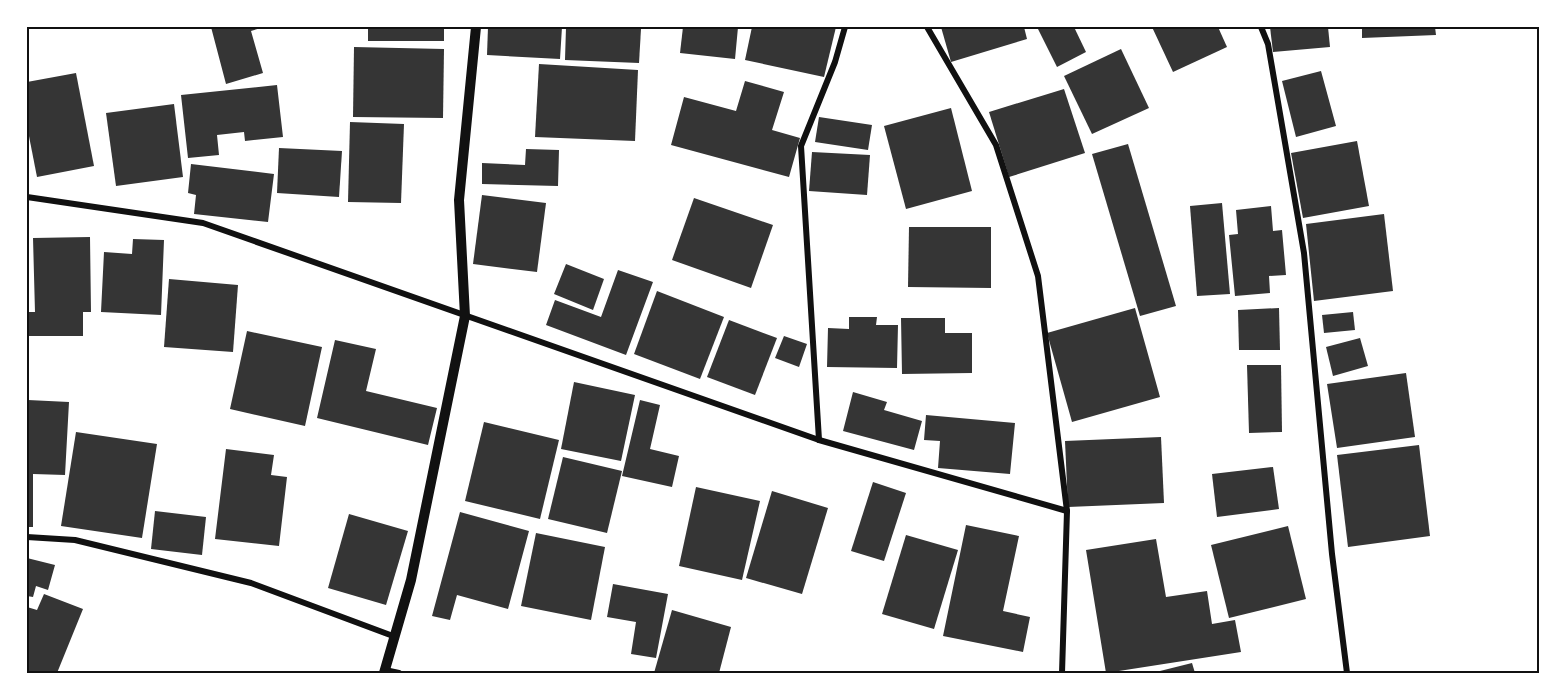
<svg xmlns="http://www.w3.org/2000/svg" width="1566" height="700" font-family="'Golos Text',sans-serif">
  <rect width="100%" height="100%" fill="#fff"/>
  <g fill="#353535">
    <polygon points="211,27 264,27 251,31 263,73 226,84"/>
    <rect x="368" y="27" width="76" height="14"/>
    <polygon points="488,27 562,27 560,59 487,55"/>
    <polygon points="566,27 641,29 639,63 565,60"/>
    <polygon points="683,27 738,27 735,59 680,53"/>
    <polygon points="752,27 836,27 824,77 745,60"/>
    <polygon points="941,27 1024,27 1027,39 951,62"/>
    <polygon points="1037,27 1074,27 1086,52 1057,67"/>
    <polygon points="1152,27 1218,27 1227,47 1173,72"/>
    <polygon points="1270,27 1328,27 1330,47 1273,52"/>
    <polygon points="1362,27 1435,27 1436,35 1362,38"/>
    <polygon points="354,47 444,49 443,118 353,117"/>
    <polygon points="1121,49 1149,108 1092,134 1064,76"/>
    <polygon points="539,64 638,70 635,141 535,137"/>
    <polygon points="1321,71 1336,126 1296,137 1282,81"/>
    <polygon points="76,73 94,166 37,177 27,126 27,82"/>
    <polygon points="745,81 784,92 772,130 800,138 789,177 671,145 684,97 736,111"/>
    <polygon points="277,85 283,137 245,141 244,132 217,135 219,155 188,158 181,95"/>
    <polygon points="1064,89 1085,153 1009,177 989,112"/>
    <polygon points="174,104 183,177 116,186 106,113"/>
    <polygon points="951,108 972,191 906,209 884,126"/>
    <polygon points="819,117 872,125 868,150 815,142"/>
    <polygon points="350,122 404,124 401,203 348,202"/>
    <polygon points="1357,141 1369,206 1303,218 1291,153"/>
    <polygon points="1128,144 1176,306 1140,316 1092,154"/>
    <polygon points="279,148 342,151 339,197 277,193"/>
    <polygon points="526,149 559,150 558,186 482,184 482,163 525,165"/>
    <polygon points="812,152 870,155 867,195 809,191"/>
    <polygon points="191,164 274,174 268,222 194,214 196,195 188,193"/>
    <polygon points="482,195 546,203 537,272 473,264"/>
    <polygon points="694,198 773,225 751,288 672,260"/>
    <polygon points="1222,203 1230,294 1197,296 1190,206"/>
    <polygon points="1271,206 1273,231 1282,230 1286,275 1269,276 1270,293 1235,296 1229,235 1238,234 1236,210"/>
    <polygon points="1384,214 1393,291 1314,301 1306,224"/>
    <polygon points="909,227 991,227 991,288 908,287"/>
    <polygon points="90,237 91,312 83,312 83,336 27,336 27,312 35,312 33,238"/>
    <rect x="27" y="238" width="2" height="70"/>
    <polygon points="133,239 164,240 161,315 101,312 104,252 132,254"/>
    <polygon points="566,264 604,279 593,310 554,294"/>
    <polygon points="618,270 653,282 626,355 546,325 555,300 601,317"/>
    <polygon points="169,279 238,285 233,352 164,347"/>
    <polygon points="657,291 724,317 700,379 634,354"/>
    <polygon points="1135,308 1160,397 1072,422 1047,333"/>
    <polygon points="1279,308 1280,350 1239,350 1238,310"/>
    <polygon points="1353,312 1355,330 1324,333 1322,315"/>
    <polygon points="849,317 877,317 876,325 898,325 897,368 827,367 828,328 849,329"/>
    <polygon points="901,318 945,318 945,333 972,333 972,373 902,374"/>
    <polygon points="729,320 777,338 755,395 707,377"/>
    <polygon points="247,331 322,347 305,426 230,409"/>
    <polygon points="784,336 807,344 799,367 775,358"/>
    <polygon points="1360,338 1368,366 1333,376 1326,347"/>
    <polygon points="335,340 376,349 366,391 437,408 428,445 317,418"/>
    <polygon points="1247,365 1281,365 1282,432 1249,433"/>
    <polygon points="1406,373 1415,437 1337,448 1327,384"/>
    <polygon points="574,382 635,395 621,461 561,449"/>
    <polygon points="853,392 887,402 884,410 922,421 914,450 843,431"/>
    <polygon points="28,400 69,402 65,475 33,474 33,527 27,527"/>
    <polygon points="640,400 660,405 650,449 679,456 672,487 622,476"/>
    <polygon points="926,415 1015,423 1010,474 938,468 940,441 924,440"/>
    <polygon points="484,422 559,440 540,519 465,501"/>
    <polygon points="76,432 157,444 142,538 61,526"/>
    <polygon points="1161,437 1164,503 1068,507 1065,441"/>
    <polygon points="1419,445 1430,536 1348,547 1337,455"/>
    <polygon points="226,449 274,455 271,475 287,477 279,546 215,539"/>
    <polygon points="563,457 622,471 607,533 548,519"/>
    <polygon points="1273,467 1279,509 1217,517 1212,474"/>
    <polygon points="873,482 906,493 884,561 851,551"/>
    <polygon points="696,487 760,501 742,580 679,566"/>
    <polygon points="772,491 828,508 802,594 746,578"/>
    <polygon points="155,511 206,517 202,555 151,549"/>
    <polygon points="460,512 529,531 508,609 457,595 450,620 432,616"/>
    <polygon points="349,514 408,531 386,605 328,588"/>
    <polygon points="966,525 1019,536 1003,611 1030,617 1023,652 943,636"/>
    <polygon points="1288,526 1306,599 1229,618 1211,545"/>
    <polygon points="536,533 605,547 591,620 521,606"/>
    <polygon points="906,535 958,550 934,629 882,614"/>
    <polygon points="1156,539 1166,597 1207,591 1212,624 1235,620 1241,652 1106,673 1086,550"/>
    <polygon points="27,558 55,565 48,590 36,586 33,597 27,596"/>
    <polygon points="613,584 668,594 656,658 631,654 636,622 607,617"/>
    <polygon points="44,594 83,609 57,673 27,673 27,607 37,610"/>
    <polygon points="672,610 731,627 719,673 654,673"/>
    <polygon points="1192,663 1195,673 1156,673 1156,672"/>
  </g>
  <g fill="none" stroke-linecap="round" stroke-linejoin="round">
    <g stroke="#111" stroke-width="6">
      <polyline points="927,27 996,145 1038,276 1067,511 1062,673"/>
      <polyline points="1261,27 1268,44 1304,253 1332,554 1347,673"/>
      <polyline points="27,197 203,223 819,440 1067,511"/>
      <polyline points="819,440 801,146 835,62 845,27"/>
      <polyline points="27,537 75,540 251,583 393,636"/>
      <polyline points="385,670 399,673"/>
    </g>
    <polyline stroke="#111" stroke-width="10" points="384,673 411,580 465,316 459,200 476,27"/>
  </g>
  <rect width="1566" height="700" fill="none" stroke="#ffffff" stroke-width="57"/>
  <rect x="28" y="28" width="1510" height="644" fill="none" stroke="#111" stroke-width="2"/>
</svg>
